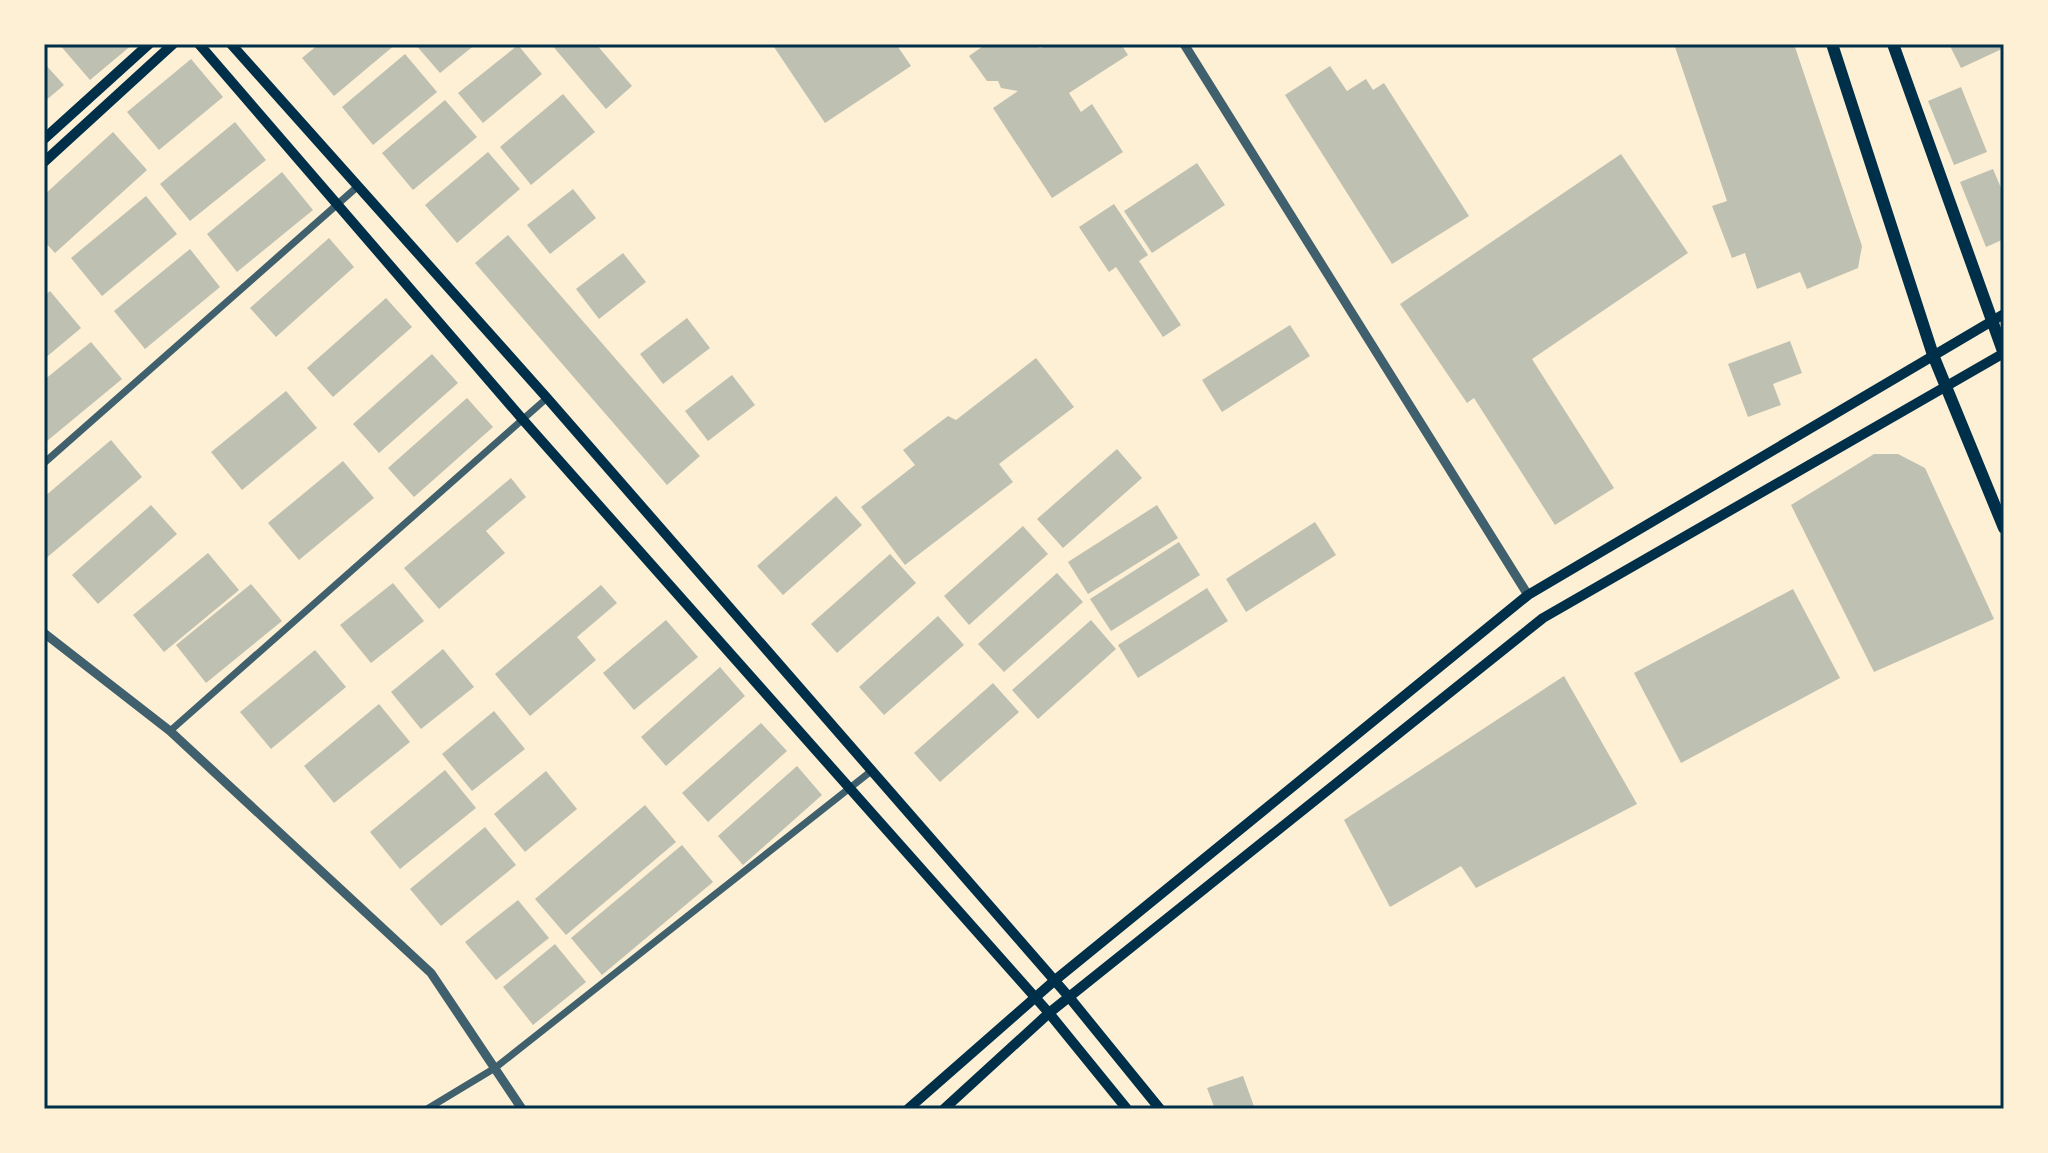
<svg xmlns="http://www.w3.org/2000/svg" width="2048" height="1153" font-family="'Sofia Sans Condensed',sans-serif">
  <rect width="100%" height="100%" fill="#fdf0d5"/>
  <g fill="#bec0b2">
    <polygon points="59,44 133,44 90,80"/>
    <polygon points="319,44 396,44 334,96 302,58"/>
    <polygon points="415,44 476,44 440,73"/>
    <polygon points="551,44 596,44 632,86 606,109"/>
    <polygon points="772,44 896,44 911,66 825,123"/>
    <polygon points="986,44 1027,44 1041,48 1048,44 1121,44 1128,55 1069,93 1081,112 1092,104 1123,152 1052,198 993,108 1018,91 1001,88 998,81 987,81 969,56"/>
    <polygon points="1674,44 1794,44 1862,246 1858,268 1807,289 1800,272 1757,289 1745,253 1732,258 1712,206 1727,201"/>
    <polygon points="1949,44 2004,44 2004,48 1961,68"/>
    <polygon points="518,45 542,74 483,123 458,93"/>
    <polygon points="405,54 437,92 373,145 342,107"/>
    <polygon points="191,59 223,97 159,150 127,112"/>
    <polygon points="44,63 64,85 44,102"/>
    <polygon points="1330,66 1347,91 1366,79 1373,90 1384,83 1469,216 1392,264 1285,95"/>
    <polygon points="1961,87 1987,152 1954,165 1928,101"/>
    <polygon points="563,94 595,132 531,185 500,147"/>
    <polygon points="445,100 477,137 413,190 382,153"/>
    <polygon points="235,122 266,160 190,221 160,184"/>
    <polygon points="113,132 147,170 55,253 44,241 44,195"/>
    <polygon points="488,152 520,189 457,243 425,205"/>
    <polygon points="1621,154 1688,253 1532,359 1614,488 1555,525 1474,398 1467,403 1400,304"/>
    <polygon points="1197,163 1225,205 1152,253 1124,211"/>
    <polygon points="1993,169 2004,195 2004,239 1986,247 1960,182"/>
    <polygon points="282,172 313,210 237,272 207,234"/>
    <polygon points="573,189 596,218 550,254 527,225"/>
    <polygon points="146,196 177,234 102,296 71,258"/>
    <polygon points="1114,204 1148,255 1139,261 1181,325 1163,337 1116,267 1109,272 1079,227"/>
    <polygon points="508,235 700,456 667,485 475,263"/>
    <polygon points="329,238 354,267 276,337 250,308"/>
    <polygon points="190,249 220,287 145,349 114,311"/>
    <polygon points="623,253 646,282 599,319 576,289"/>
    <polygon points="50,291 81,328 44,359 44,296"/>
    <polygon points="386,298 412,327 333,397 307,368"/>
    <polygon points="687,318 710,348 663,384 640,354"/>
    <polygon points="1290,325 1310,356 1222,412 1202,380"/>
    <polygon points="1790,341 1802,373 1773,384 1781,405 1748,417 1728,364"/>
    <polygon points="91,342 122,379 47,441 44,380"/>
    <polygon points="432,354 458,383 379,453 353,424"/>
    <polygon points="1036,358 1074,407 999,464 1013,482 905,565 861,507 915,465 903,450 948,416 956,420"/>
    <polygon points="732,375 755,405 708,441 685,411"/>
    <polygon points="286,391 317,428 242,490 211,452"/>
    <polygon points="467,398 493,427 414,497 388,468"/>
    <polygon points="111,440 142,477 44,560 44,497"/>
    <polygon points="1117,449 1142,478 1063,548 1037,519"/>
    <polygon points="1874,454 1898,454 1925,468 1994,619 1874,672 1791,505"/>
    <polygon points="343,461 374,498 299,560 268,523"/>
    <polygon points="511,478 526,497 486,531 505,553 439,609 404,568"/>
    <polygon points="836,496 862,525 783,595 757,566"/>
    <polygon points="151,505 177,534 98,604 72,575"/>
    <polygon points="1157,505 1178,538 1088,594 1068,562"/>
    <polygon points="1315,522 1336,555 1246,612 1226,579"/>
    <polygon points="1023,526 1048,554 969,625 944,596"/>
    <polygon points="1179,542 1200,575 1111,631 1090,599"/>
    <polygon points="208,553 239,590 164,652 133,615"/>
    <polygon points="890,554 916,583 837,653 811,624"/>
    <polygon points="1057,573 1083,602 1004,672 978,644"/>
    <polygon points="393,583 424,621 371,663 340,625"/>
    <polygon points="251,584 282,621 206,683 176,645"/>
    <polygon points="601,585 617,603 577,637 596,660 530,716 495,674"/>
    <polygon points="1207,588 1228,621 1138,678 1118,645"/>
    <polygon points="1793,589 1840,678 1681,763 1634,673"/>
    <polygon points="938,616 964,645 884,715 859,687"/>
    <polygon points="666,620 698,657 634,710 603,673"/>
    <polygon points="1091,620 1116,649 1038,719 1012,690"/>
    <polygon points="443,649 474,687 421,729 391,692"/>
    <polygon points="315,650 346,687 271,749 240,712"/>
    <polygon points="720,667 745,696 666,766 641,737"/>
    <polygon points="1564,676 1637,804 1476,888 1461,866 1390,907 1344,820"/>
    <polygon points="993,683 1019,712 940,782 914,753"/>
    <polygon points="379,704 410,742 334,803 304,766"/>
    <polygon points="494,711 525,749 472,791 442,754"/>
    <polygon points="761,723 787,751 708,822 682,793"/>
    <polygon points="797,766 822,795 743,865 718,836"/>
    <polygon points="445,770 476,808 400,869 370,832"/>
    <polygon points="546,771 577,809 525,852 494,814"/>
    <polygon points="645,805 676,842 566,935 535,899"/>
    <polygon points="485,827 516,865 441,926 410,889"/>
    <polygon points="682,845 713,882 602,975 571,938"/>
    <polygon points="518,900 549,938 496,980 465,942"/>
    <polygon points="555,944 586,982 533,1025 503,987"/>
    <polygon points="1243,1076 1255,1109 1215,1109 1207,1088"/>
  </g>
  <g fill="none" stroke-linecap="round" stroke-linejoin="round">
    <g stroke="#3f606c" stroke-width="7">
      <polyline points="44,463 357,187"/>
      <polyline points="170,731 547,398"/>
      <polyline points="427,1109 495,1068 870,772"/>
    </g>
    <g stroke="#3f606c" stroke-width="9">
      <polyline points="1184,44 1528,595"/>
      <polyline points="44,633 170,731 431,973 522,1109"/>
    </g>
    <g stroke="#003049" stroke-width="10">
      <polyline points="199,44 524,421 1049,1013 1127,1109"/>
      <polyline points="231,44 547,398 1069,997 1160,1109"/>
      <polyline points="44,139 149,44"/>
      <polyline points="44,162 173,44"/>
      <polyline points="908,1109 1054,981 1528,595 2004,314"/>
      <polyline points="944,1109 1049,1013 1543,618 2004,353"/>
    </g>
    <g stroke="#003049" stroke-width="12">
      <polyline points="1832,44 1933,355 2004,528"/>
      <polyline points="1893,44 2004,354"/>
    </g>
  </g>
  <rect width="2048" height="1153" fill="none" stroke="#fdf0d5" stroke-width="92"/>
  <rect x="46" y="46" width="1956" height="1061" fill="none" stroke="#003049" stroke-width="3"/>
</svg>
